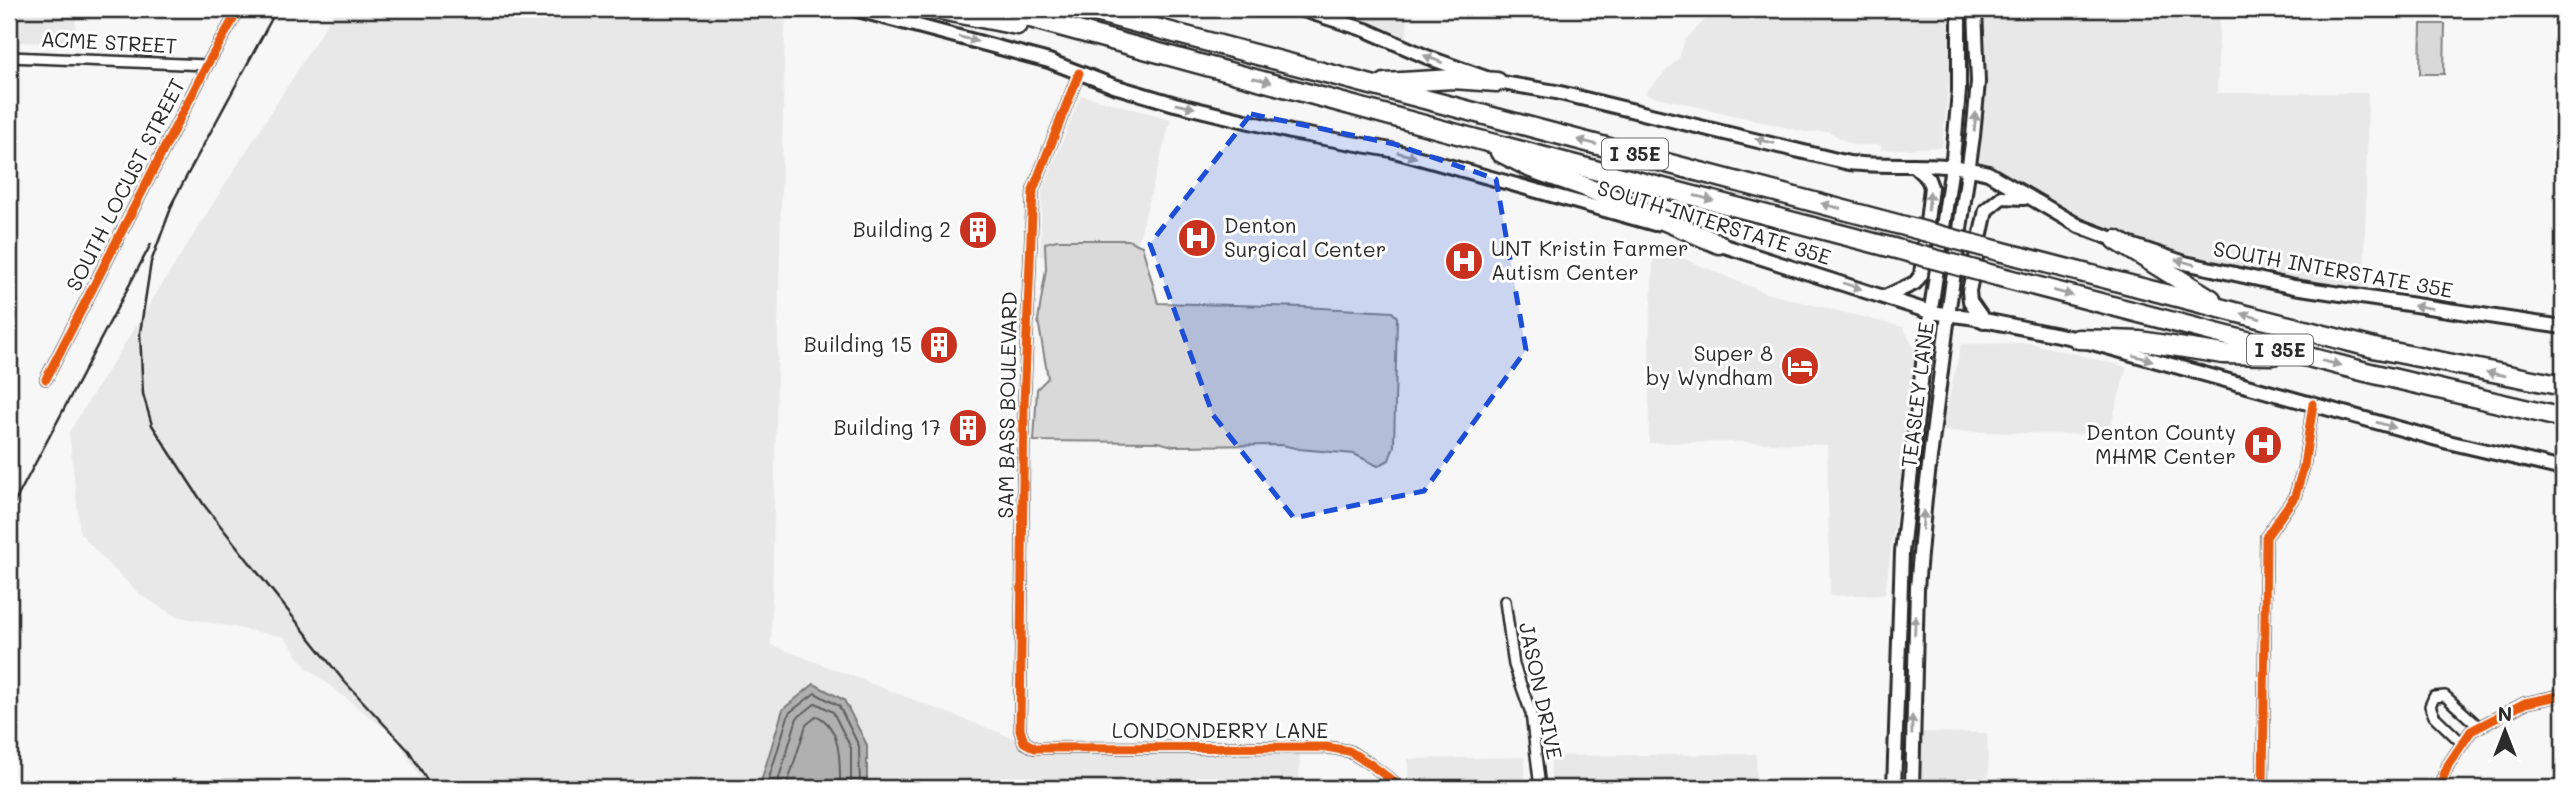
<svg xmlns="http://www.w3.org/2000/svg" width="2572" height="797" font-family="Mali,sans-serif">
  <rect width="100%" height="100%" fill="#f7f7f7"/>
  <filter id="ink" filterUnits="userSpaceOnUse"><feTurbulence type="fractalNoise" baseFrequency=".0143" numOctaves="2"/><feDisplacementMap in="SourceGraphic" scale="14" xChannelSelector="R" yChannelSelector="G"/><feConvolveMatrix kernelMatrix="1 2 1 2 8 2 1 2 1" color-interpolation-filters="sRGB"/></filter>
  <g filter="url(#ink)">
    <g fill="#e8e8e8">
      <polygon points="9,9 76,9 75,43 9,42"/>
      <polygon points="336,9 787,9 785,29 771,645 1024,742 1035,748 1300,747 1299,788 426,788 397,738 306,667 285,637 175,616 141,595 106,562 80,533 69,432"/>
      <polygon points="1339,9 1408,9 1407,37"/>
      <polygon points="1716,9 1949,9 1951,61 1942,147 1881,150 1881,145 1852,145 1828,131 1805,132 1644,94 1679,58 1685,40"/>
      <polygon points="1982,9 2220,9 2217,93 2368,93 2364,288 2286,278 2223,267 2116,237 2002,177 1981,162 1978,156 1984,74"/>
      <polygon points="1081,95 1171,119 1135,253 1040,256 1042,192"/>
      <polygon points="1654,246 1765,293 1903,327 1917,354 1885,594 1830,596 1827,445 1743,442 1649,443 1649,340"/>
      <polygon points="2030,343 2127,367 2108,435 1942,431 1961,344"/>
      <polygon points="1919,732 1987,733 1989,788 1918,788"/>
      <polygon points="1756,754 1757,788 1551,788 1551,756"/>
      <polygon points="1525,757 1525,788 1429,788 1408,780 1408,759"/>
    </g>
    <g fill="#d9d9d9" stroke="#828282" stroke-width="2">
      <polygon points="2421,24 2445,24 2444,74 2420,74"/>
      <polygon points="1057,240 1128,240 1142,246 1158,303 1304,307 1392,312 1397,317 1394,446 1389,460 1378,466 1354,454 1299,449 1282,445 1173,446 1158,442 1034,441 1037,389 1048,378 1038,320 1046,269 1045,243"/>
    </g>
    <polygon fill="#b0b0b0" stroke="#7b7b7b" stroke-width="2" points="814,684 844,700 867,745 867,788 759,788 783,709"/>
    <g fill="none" stroke-linecap="round" stroke-linejoin="round">
      <g stroke="#606060" stroke-width="2">
        <polyline points="766,788 789,713 815,693 839,706 859,746 860,788"/>
        <polyline points="776,788 797,718 816,703 833,712 851,748 851,788"/>
        <path d="M786 788 806 725 817 716C842 727 840 766 840 788"/>
      </g>
      <defs>
        <g id="minor">
          <polyline points="9,57 207,65"/>
          <polyline points="1079,73 1033,190 1024,404 1020,730 1024,742 1035,748 1326,747 1349,751 1370,764 1402,788"/>
          <polyline points="46,379 207,65 239,9"/>
          <polyline points="1505,601 1514,665 1531,713 1540,788"/>
          <polyline points="2462,743 2434,716 2430,706 2434,697 2445,696 2478,726"/>
          <polyline points="2263,788 2266,537 2295,496 2304,466 2313,404"/>
          <polyline points="2439,788 2448,765 2471,731 2525,703 2563,695"/>
        </g>
        <g id="secondary">
          <polyline points="854,9 1049,61 1114,86 1175,104 1291,132 1391,150 1655,224"/>
          <path d="M1300 9 1366 30 1427 57 1497 82 1556 92 1849 163C1896 168 1943 160 1988 173L2079 226 2116 240 2185 263 2294 287 2563 327"/>
          <polyline points="1712,242 1930,312 1969,317 2078,339 2448,442 2563,469"/>
          <polyline points="1885,297 1915,283 1921,275 1931,187 1928,179 1913,165"/>
          <polyline points="1984,321 1970,301 1969,291 1986,210 2002,197 2024,198"/>
          <polyline points="1894,788 1902,552 1923,364 1953,159 1959,91 1959,9"/>
          <polyline points="1912,788 1917,588 1925,498 1948,315 1973,136 1978,82 1975,9"/>
        </g>
        <g id="motorway">
          <polyline points="935,9 1017,25"/>
          <polyline points="997,9 1472,138 1893,248"/>
          <polyline points="1084,9 1897,224"/>
          <polyline points="1385,83 1453,79 1497,82"/>
          <polyline points="1500,152 1531,168 1583,186 1719,244"/>
          <polyline points="2116,240 2211,299"/>
          <polyline points="1999,251 2378,349 2563,386"/>
          <polyline points="1997,276 2366,372 2563,418"/>
          <polyline points="2078,339 2140,341 2223,354 2273,355"/>
        </g>
      </defs>
      <use href="#minor" stroke="#2b2b2b" stroke-width="14"/>
      <use href="#secondary" stroke="#2b2b2b" stroke-width="18"/>
      <use href="#motorway" stroke="#2b2b2b" stroke-width="23"/>
      <use href="#minor" stroke="#fff" stroke-width="9"/>
      <use href="#secondary" stroke="#fff" stroke-width="12"/>
      <use href="#motorway" stroke="#fff" stroke-width="18"/>
      <g stroke="#2b2b2b" stroke-width="2.5">
        <polyline points="174,200 151,262 140,333 143,394 152,425 204,505 343,680 409,751 432,788"/>
        <polyline points="170,207 277,9"/>
        <polyline points="9,513 151,244"/>
      </g>
      <defs>
        <g id="motorway-bridge">
          <polyline points="1897,224 1999,251"/>
          <polyline points="1893,248 1997,276"/>
        </g>
      </defs>
      <use href="#motorway-bridge" stroke="#2b2b2b" stroke-width="23" stroke-linecap="butt"/>
      <use href="#motorway-bridge" stroke="#fff" stroke-width="18"/>
      <defs>
        <g id="cycleway">
          <polyline points="1079,73 1033,190 1024,404 1020,730 1024,742 1035,748 1326,747 1349,751 1370,764 1402,788"/>
          <polyline points="46,379 207,65 239,9"/>
          <polyline points="2263,788 2266,537 2295,496 2304,466 2313,404"/>
          <polyline points="2439,788 2448,765 2471,731 2525,703 2563,695"/>
        </g>
      </defs>
      <use href="#cycleway" stroke="#fff" stroke-width="13"/>
      <use href="#cycleway" stroke="#e8590c" stroke-width="9"/>
    </g>
    <defs><path id="oneway-solid" d="M-6-.8H1V-3.2L6.5 0L1 3.2V.8H-6Z" transform="scale(1.75)"/></defs>
    <g fill="#a0a0a0">
      <use href="#oneway-solid" transform="translate(968 39) rotate(15)"/>
      <use href="#oneway-solid" transform="translate(1433 59) rotate(-158)"/>
      <use href="#oneway-solid" transform="translate(1262 80) rotate(15)"/>
      <use href="#oneway-solid" transform="translate(1185 106) rotate(12)"/>
      <use href="#oneway-solid" transform="translate(1975 122) rotate(-85)"/>
      <use href="#oneway-solid" transform="translate(1765 141) rotate(-165)"/>
      <use href="#oneway-solid" transform="translate(1587 142) rotate(-165)"/>
      <use href="#oneway-solid" transform="translate(1407 155) rotate(15)"/>
      <use href="#oneway-solid" transform="translate(1704 198) rotate(15)"/>
      <use href="#oneway-solid" transform="translate(1929 201) rotate(-85)"/>
      <use href="#oneway-solid" transform="translate(1831 206) rotate(-165)"/>
      <use href="#oneway-solid" transform="translate(2185 262) rotate(-164)"/>
      <use href="#oneway-solid" transform="translate(1852 286) rotate(18)"/>
      <use href="#oneway-solid" transform="translate(2063 293) rotate(15)"/>
      <use href="#oneway-solid" transform="translate(2423 307) rotate(-171)"/>
      <use href="#oneway-solid" transform="translate(2251 316) rotate(-164)"/>
      <use href="#oneway-solid" transform="translate(2143 358) rotate(15)"/>
      <use href="#oneway-solid" transform="translate(2331 363) rotate(14)"/>
      <use href="#oneway-solid" transform="translate(2496 374) rotate(-170)"/>
      <use href="#oneway-solid" transform="translate(2386 425) rotate(16)"/>
      <use href="#oneway-solid" transform="translate(1923 520) rotate(-85)"/>
      <use href="#oneway-solid" transform="translate(1915 625) rotate(-88)"/>
      <use href="#oneway-solid" transform="translate(1912 725) rotate(-89)"/>
    </g>
  </g>
  <path fill="#1d4ed8" fill-opacity="0.2" stroke="#1d4ed8" stroke-width="5" stroke-dasharray="14 9" stroke-linejoin="round" d="M1251 114 1394 144 1496 179 1526 350 1424 491 1294 518 1213 415 1150 244Z"/>
  <defs>
    <symbol id="building-disc" viewBox="-11 -11 22 22"><circle r="9.5" fill="#c8321e" stroke="#fff"/><path d="M-4-6H4V6H1V3H-1V6H-4ZM-2.5-4.3h1.7v1.8h-1.7ZM.8-4.3h1.7v1.8H.8ZM-2.5-1h1.7V.8h-1.7ZM.8-1h1.7V.8H.8Z" fill="#fff"/></symbol>
    <symbol id="hospital-disc" viewBox="-11 -11 22 22"><circle r="9.5" fill="#c8321e" stroke="#fff"/><path d="M-5-5h3v3.5h4V-5h3V5h-3V1.5h-4V5h-3Z" fill="#fff"/></symbol>
    <symbol id="hotel-disc" viewBox="-11 -11 22 22"><circle r="9.5" fill="#c8321e" stroke="#fff"/><path d="M-6-4.5h1.5V1H6V5H4.5V3h-9V5H-6ZM-4 0a1.8 1.8 0 1 1 3.6 0ZM.5 0V-2.5h3Q6-2.5 6 0Z" fill="#fff"/></symbol>
  </defs>
  <g fill-rule="evenodd">
    <use href="#building-disc" x="956" y="208" width="44" height="44"/>
    <use href="#hospital-disc" x="1175" y="216" width="44" height="44"/>
    <use href="#hospital-disc" x="1442" y="239" width="44" height="44"/>
    <use href="#building-disc" x="917" y="323" width="44" height="44"/>
    <use href="#hotel-disc" x="1778" y="344" width="44" height="44"/>
    <use href="#building-disc" x="946" y="406" width="44" height="44"/>
    <use href="#hospital-disc" x="2241" y="423" width="44" height="44"/>
  </g>
  <g text-anchor="middle" stroke-width="6" stroke-linejoin="round" paint-order="stroke">
    <g fill="#fff" stroke="#6b6b6b" stroke-width="2">
      <rect x="1602" y="138.5" width="66" height="31" rx="5"/>
      <rect x="2247" y="334.5" width="66" height="31" rx="5"/>
    </g>
    <g font-size="19" font-weight="bold" fill="#2b2b2b">
      <text x="1635" y="161">I 35E</text>
      <text x="2280" y="357">I 35E</text>
    </g>
    <g font-size="21" fill="#2b2b2b" stroke="#fff">
      <text transform="translate(109 43) rotate(3)" y="7">ACME STREET</text>
      <text transform="translate(126 185) rotate(-63)" y="7">SOUTH LOCUST STREET</text>
      <text transform="translate(1714 223) rotate(17)" y="7">SOUTH INTERSTATE 35E</text>
      <text transform="translate(2333 270) rotate(10)" y="7">SOUTH INTERSTATE 35E</text>
      <text transform="translate(1918 395) rotate(-83)" y="7">TEASLEY LANE</text>
      <text transform="translate(1008 405) rotate(-89)" y="7">SAM BASS BOULEVARD</text>
      <text transform="translate(1540 691) rotate(78)" y="7">JASON DRIVE</text>
      <text x="1220" y="738">LONDONDERRY LANE</text>
    </g>
    <g font-size="21" fill="#2b2b2b" stroke="#fff" text-anchor="end">
      <text x="1224" y="233" text-anchor="start">Denton<tspan x="1224" dy="24">Surgical Center</tspan></text>
      <text x="951" y="237">Building 2</text>
      <text x="1491" y="256" text-anchor="start">UNT Kristin Farmer<tspan x="1491" dy="24">Autism Center</tspan></text>
      <text x="912" y="352">Building 15</text>
      <text x="1773" y="361">Super 8<tspan x="1773" dy="24">by Wyndham</tspan></text>
      <text x="941" y="435">Building 17</text>
      <text x="2236" y="440">Denton County<tspan x="2236" dy="24">MHMR Center</tspan></text>
    </g>
  </g>
  <rect width="2572" height="797" fill="none" stroke="#fff" stroke-width="35"/>
  <rect x="18" y="18" width="2537" height="762" fill="none" stroke="#2b2b2b" stroke-width="2.5" filter="url(#ink)"/>
  <g transform="translate(2505 731)" stroke="#ffffff" stroke-width="5" paint-order="stroke">
  <path d="M0-5L12 26L0 18L-12 26Z" fill="#2b2b2b"/>
  <text y="-10" font-size="19" font-weight="bold" text-anchor="middle" fill="#2b2b2b">N</text>
  </g>
</svg>
